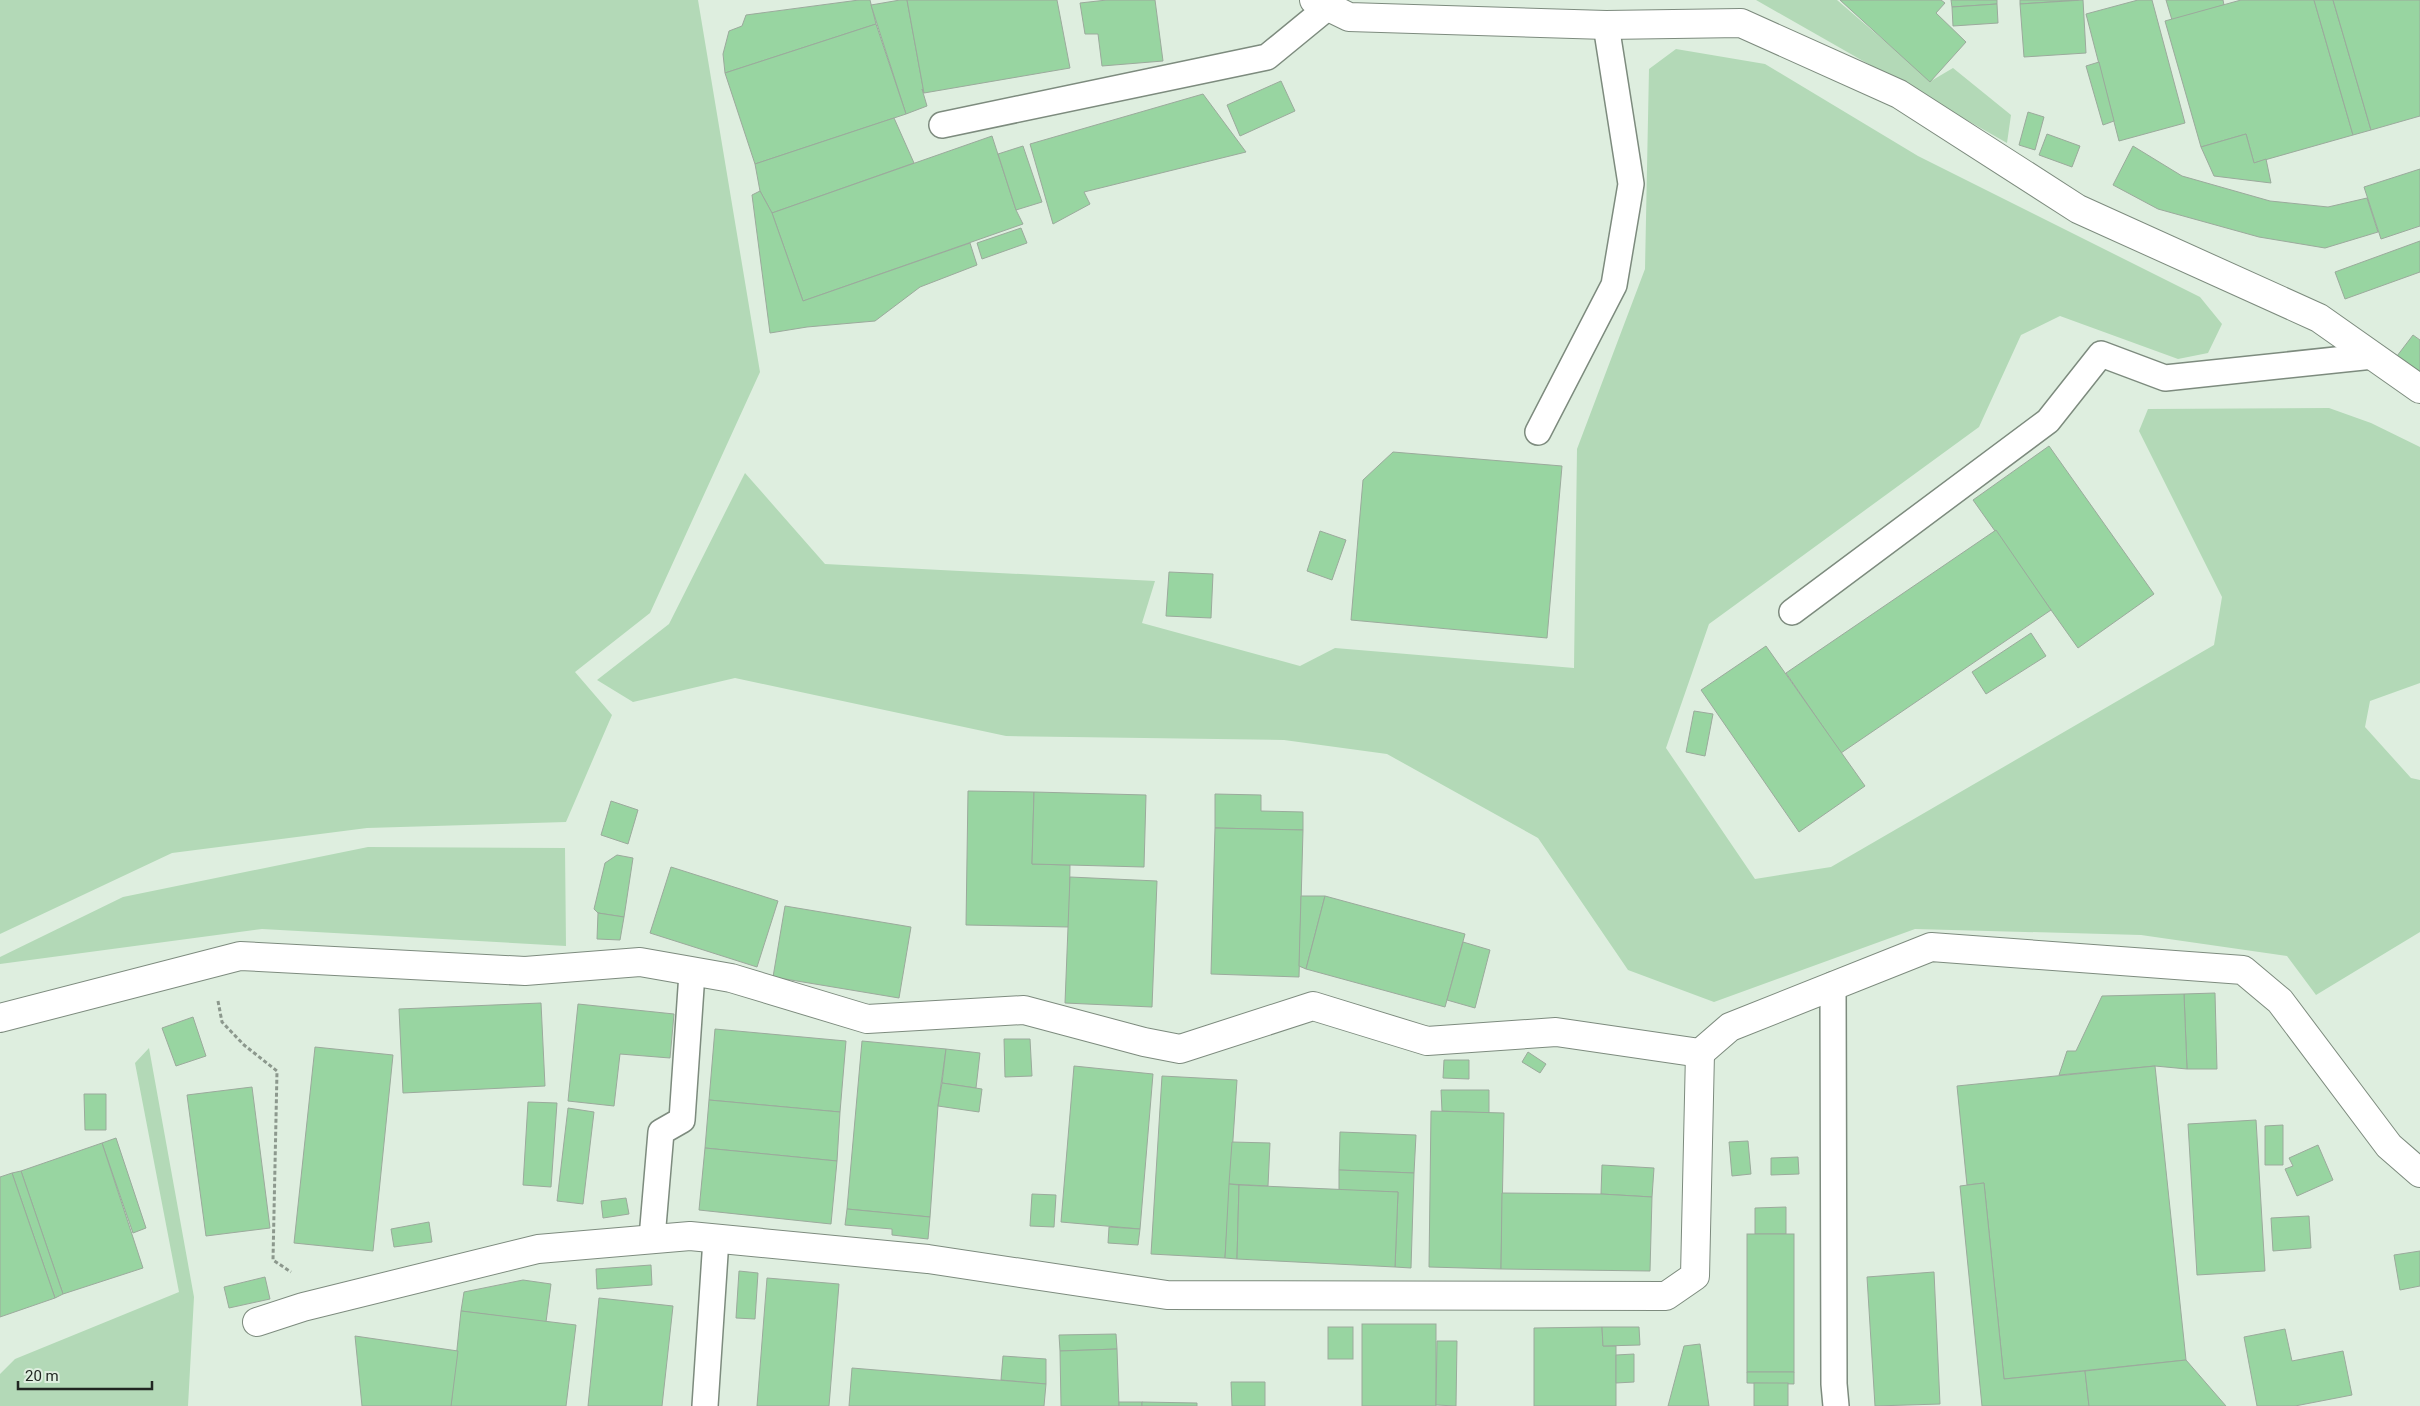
<svg xmlns="http://www.w3.org/2000/svg" width="2420" height="1406" font-family="Roboto,sans-serif">
  <rect width="100%" height="100%" fill="#deeedf"/>
  <g fill="#b3d9b7">
    <polygon points="0,0 698,0 760,372 650,613 575,672 612,715 566,822 367,828 172,853 0,934"/>
    <polygon points="1756,0 1837,0 1931,81 1953,68 2011,115 2007,143"/>
    <polygon points="1676,49 1765,64 1918,156 2200,297 2222,324 2208,353 2178,359 2060,316 2021,335 1979,427 1709,624 1666,748 1755,879 1831,867 2214,645 2222,597 2139,431 2148,409 2329,408 2371,423 2420,447 2420,683 2370,701 2365,727 2411,778 2420,780 2420,932 2316,995 2287,956 2141,935 1915,929 1714,1002 1628,970 1538,838 1387,754 1284,740 1006,736 735,678 633,702 597,680 669,624 745,473 825,564 1155,581 1142,623 1300,666 1335,648 1574,668 1577,449 1645,269 1649,69"/>
    <polygon points="368,847 565,848 566,946 262,929 0,964 0,957 123,897"/>
    <polygon points="149,1048 194,1297 188,1406 0,1406 0,1374 15,1359 179,1292 135,1063"/>
  </g>
  <g fill="#98d5a1" stroke="#9baa9c">
    <polygon points="859,0 870,0 876,24 725,73 723,54 729,31 742,26 746,15"/>
    <polygon points="900,0 907,0 924,93 922,89 927,106 906,114 871,5"/>
    <polygon points="907,0 1057,0 1070,68 924,93"/>
    <polygon points="1107,0 1155,0 1163,61 1102,66 1098,34 1085,34 1080,3"/>
    <polygon points="1840,0 1941,0 1945,3 1936,13 1966,42 1930,82"/>
    <polygon points="1951,0 1997,0 1997,4 1952,7"/>
    <polygon points="2020,0 2079,0 2020,4"/>
    <polygon points="2083,0 2086,53 2024,57 2020,4"/>
    <polygon points="2138,0 2152,0 2185,123 2119,141 2086,14"/>
    <polygon points="2166,0 2223,0 2224,5 2172,20"/>
    <polygon points="2241,0 2314,0 2353,135 2254,163 2246,134 2201,147 2165,21"/>
    <polygon points="2314,0 2333,0 2371,130 2353,135"/>
    <polygon points="2333,0 2420,0 2420,116 2371,130"/>
    <polygon points="1997,4 1998,23 1953,26 1952,7"/>
    <polygon points="876,24 906,114 755,164 725,73"/>
    <polygon points="2099,62 2114,121 2103,125 2086,66"/>
    <polygon points="1281,81 1295,111 1240,136 1227,105"/>
    <polygon points="1203,94 1246,152 1084,192 1090,204 1053,224 1030,144"/>
    <polygon points="2028,112 2044,117 2035,150 2019,145"/>
    <polygon points="894,118 914,163 772,213 760,191 755,164"/>
    <polygon points="2047,134 2080,146 2072,167 2039,155"/>
    <polygon points="2246,134 2254,163 2266,159 2271,183 2214,176 2201,147"/>
    <polygon points="992,136 1016,210 1023,224 803,301 772,213"/>
    <polygon points="1023,146 1042,202 1016,210 998,154"/>
    <polygon points="2133,146 2182,176 2270,201 2328,207 2367,198 2378,232 2325,248 2259,237 2158,209 2113,185"/>
    <polygon points="2420,169 2420,226 2381,239 2364,187"/>
    <polygon points="760,191 772,213 803,301 970,243 977,265 920,287 875,321 807,327 770,333 752,195"/>
    <polygon points="1021,228 1027,243 982,259 977,243"/>
    <polygon points="2420,241 2420,272 2345,299 2335,272"/>
    <polygon points="2413,335 2420,340 2420,374 2397,356"/>
    <polygon points="2049,446 2154,594 2078,648 1973,500"/>
    <polygon points="1393,452 1562,466 1547,638 1351,620 1363,480"/>
    <polygon points="1996,530 2051,610 1841,753 1786,673"/>
    <polygon points="1320,531 1346,540 1332,580 1307,571"/>
    <polygon points="1169,572 1213,574 1211,618 1166,616"/>
    <polygon points="2031,633 2046,656 1986,694 1972,672"/>
    <polygon points="1766,646 1865,786 1799,832 1701,690"/>
    <polygon points="1694,711 1713,714 1705,756 1686,752"/>
    <polygon points="968,791 1034,792 1032,864 1070,865 1069,927 966,925"/>
    <polygon points="1034,792 1146,795 1144,867 1032,864"/>
    <polygon points="1215,794 1261,795 1261,811 1303,812 1303,830 1215,828"/>
    <polygon points="611,801 638,810 628,844 601,835"/>
    <polygon points="1215,828 1303,830 1299,977 1211,974"/>
    <polygon points="617,855 633,858 624,917 598,913 594,909 605,863"/>
    <polygon points="671,867 778,901 757,967 650,933"/>
    <polygon points="1070,877 1157,881 1152,1007 1065,1003"/>
    <polygon points="1301,896 1325,896 1306,969 1299,966"/>
    <polygon points="1325,896 1465,934 1445,1007 1306,969"/>
    <polygon points="785,906 911,927 899,998 773,977"/>
    <polygon points="598,913 624,917 620,940 597,939"/>
    <polygon points="1463,942 1490,950 1475,1008 1447,1000"/>
    <polygon points="2215,993 2217,1069 2187,1069 2184,994"/>
    <polygon points="2184,994 2187,1069 2155,1066 2059,1075 2067,1051 2076,1051 2102,996"/>
    <polygon points="541,1003 545,1086 403,1093 399,1009"/>
    <polygon points="578,1004 674,1014 670,1058 620,1054 614,1106 568,1101"/>
    <polygon points="193,1017 206,1056 176,1066 162,1028"/>
    <polygon points="715,1029 846,1041 840,1112 709,1100"/>
    <polygon points="1004,1039 1030,1039 1032,1076 1005,1077"/>
    <polygon points="862,1041 946,1049 938,1106 930,1217 847,1209"/>
    <polygon points="315,1047 393,1055 373,1251 294,1243"/>
    <polygon points="946,1049 980,1053 976,1088 942,1083"/>
    <polygon points="1528,1052 1546,1064 1540,1073 1522,1062"/>
    <polygon points="1444,1060 1469,1060 1469,1079 1443,1078"/>
    <polygon points="1074,1066 1153,1074 1140,1229 1061,1222"/>
    <polygon points="2155,1066 2186,1360 2004,1379 1984,1183 1967,1185 1957,1086"/>
    <polygon points="1162,1076 1237,1080 1225,1258 1151,1254"/>
    <polygon points="942,1083 982,1089 979,1112 938,1106"/>
    <polygon points="252,1087 270,1228 206,1236 187,1095"/>
    <polygon points="1441,1090 1489,1090 1489,1113 1442,1111"/>
    <polygon points="84,1094 106,1094 106,1130 85,1130"/>
    <polygon points="709,1100 840,1112 837,1161 705,1148"/>
    <polygon points="528,1102 557,1103 551,1187 523,1185"/>
    <polygon points="568,1108 594,1112 583,1204 557,1201"/>
    <polygon points="1431,1111 1504,1113 1501,1269 1429,1267"/>
    <polygon points="2256,1120 2265,1271 2197,1275 2188,1124"/>
    <polygon points="2283,1125 2283,1165 2265,1165 2265,1126"/>
    <polygon points="1340,1132 1416,1135 1414,1173 1339,1170"/>
    <polygon points="116,1138 146,1228 133,1233 102,1143"/>
    <polygon points="1748,1141 1751,1174 1732,1176 1729,1142"/>
    <polygon points="1232,1142 1270,1143 1268,1186 1229,1184"/>
    <polygon points="102,1143 143,1268 63,1294 21,1171"/>
    <polygon points="2318,1145 2333,1180 2297,1196 2285,1169 2293,1166 2289,1158"/>
    <polygon points="705,1148 837,1161 831,1224 699,1210"/>
    <polygon points="1798,1157 1799,1174 1771,1175 1771,1158"/>
    <polygon points="1602,1165 1654,1168 1652,1197 1601,1194"/>
    <polygon points="1339,1170 1414,1173 1411,1268 1395,1267 1398,1192 1339,1190"/>
    <polygon points="21,1171 63,1294 55,1298 12,1173"/>
    <polygon points="12,1173 55,1298 0,1317 0,1177"/>
    <polygon points="1984,1183 2004,1379 2085,1371 2089,1406 1982,1406 1960,1186"/>
    <polygon points="1229,1184 1239,1185 1237,1259 1225,1258"/>
    <polygon points="1239,1185 1398,1192 1395,1267 1237,1259"/>
    <polygon points="1502,1193 1601,1194 1652,1197 1650,1271 1501,1269"/>
    <polygon points="1032,1194 1056,1195 1054,1227 1030,1226"/>
    <polygon points="626,1198 629,1214 603,1218 601,1201"/>
    <polygon points="1786,1207 1786,1234 1755,1234 1755,1208"/>
    <polygon points="847,1209 930,1217 928,1239 892,1235 892,1229 845,1225"/>
    <polygon points="2309,1216 2311,1248 2273,1251 2271,1218"/>
    <polygon points="429,1222 432,1242 394,1247 391,1229"/>
    <polygon points="1109,1227 1140,1229 1138,1245 1108,1243"/>
    <rect x="1747" y="1234" width="47" height="138"/>
    <polygon points="2420,1251 2420,1286 2400,1290 2394,1255"/>
    <polygon points="651,1265 652,1285 597,1289 596,1269"/>
    <polygon points="739,1271 758,1273 755,1319 736,1318"/>
    <polygon points="1934,1272 1940,1404 1875,1406 1867,1277"/>
    <polygon points="265,1277 270,1299 229,1308 224,1287"/>
    <polygon points="767,1278 839,1284 829,1406 757,1406"/>
    <polygon points="523,1280 551,1284 546,1322 461,1311 464,1292"/>
    <polygon points="599,1298 673,1306 662,1406 588,1406"/>
    <polygon points="461,1311 576,1325 566,1406 451,1406"/>
    <rect x="1362" y="1324" width="74" height="82"/>
    <rect x="1328" y="1327" width="25" height="32"/>
    <polygon points="1602,1327 1603,1346 1616,1346 1616,1406 1534,1406 1534,1328"/>
    <polygon points="1602,1327 1639,1327 1640,1345 1603,1346"/>
    <polygon points="2285,1329 2292,1361 2343,1351 2352,1395 2295,1406 2257,1406 2244,1337"/>
    <polygon points="1116,1334 1117,1349 1060,1351 1059,1335"/>
    <polygon points="355,1336 458,1351 451,1406 362,1406"/>
    <polygon points="1437,1341 1457,1341 1456,1406 1436,1405"/>
    <polygon points="1700,1344 1709,1406 1668,1406 1684,1346"/>
    <polygon points="1117,1349 1119,1406 1061,1406 1060,1351"/>
    <polygon points="1634,1354 1634,1382 1616,1383 1616,1355"/>
    <polygon points="1003,1356 1046,1359 1046,1384 1001,1380"/>
    <polygon points="2186,1360 2226,1406 2089,1406 2085,1371"/>
    <polygon points="852,1368 1046,1384 1044,1406 849,1406"/>
    <polygon points="1747,1372 1794,1372 1794,1384 1747,1383"/>
    <polygon points="1231,1382 1265,1382 1265,1406 1232,1406"/>
    <rect x="1754" y="1383" width="34" height="23"/>
    <rect x="1119" y="1402" width="23" height="4"/>
    <polygon points="1142,1402 1197,1403 1197,1406 1142,1406"/>
  </g>
  <g fill="none" stroke-linecap="round" stroke-linejoin="round">
    <defs>
      <g id="lane">
        <polyline points="942,125 1267,57 1328,7"/>
        <polyline points="1538,432 1614,285 1631,184 1606,25"/>
        <polyline points="1792,612 2048,421 2101,354 2165,378 2373,356"/>
        <polyline points="1833,985 1834,1384 1836,1406"/>
        <polyline points="652,1238 661,1132 682,1120 692,973"/>
        <polyline points="705,1406 716,1239"/>
      </g>
      <g id="street">
        <polyline points="1314,0 1349,17 1606,25 1741,23 1899,94 2078,209 2319,318 2420,389"/>
        <polyline points="0,1018 240,956 525,971 640,962 731,978 867,1019 1024,1010 1144,1042 1180,1049 1313,1006 1427,1041 1556,1032 1700,1053 1730,1027 1931,947 2243,970 2280,1001 2389,1146 2420,1173"/>
        <polyline points="257,1322 303,1307 538,1249 690,1236 928,1259 1167,1295 1666,1296 1695,1276 1700,1053"/>
      </g>
    </defs>
    <use href="#lane" stroke="#7d8b7e" stroke-width="28"/>
    <use href="#street" stroke="#7d8b7e" stroke-width="30"/>
    <polyline stroke="#8c988d" stroke-width="3" stroke-dasharray="4 2.5" stroke-linecap="butt" points="218,1001 222,1022 244,1045 277,1071 273,1260 291,1272"/>
    <use href="#lane" stroke="#fff" stroke-width="25"/>
    <use href="#street" stroke="#fff" stroke-width="28"/>
  </g>
  <path d="M18 1381v8h134v-8" fill="none" stroke="#212722" stroke-width="2.5"/>
  <text x="25" y="1381" font-size="15" fill="#212722" stroke="#deeedf" stroke-width="4" paint-order="stroke">20 m</text>
</svg>
